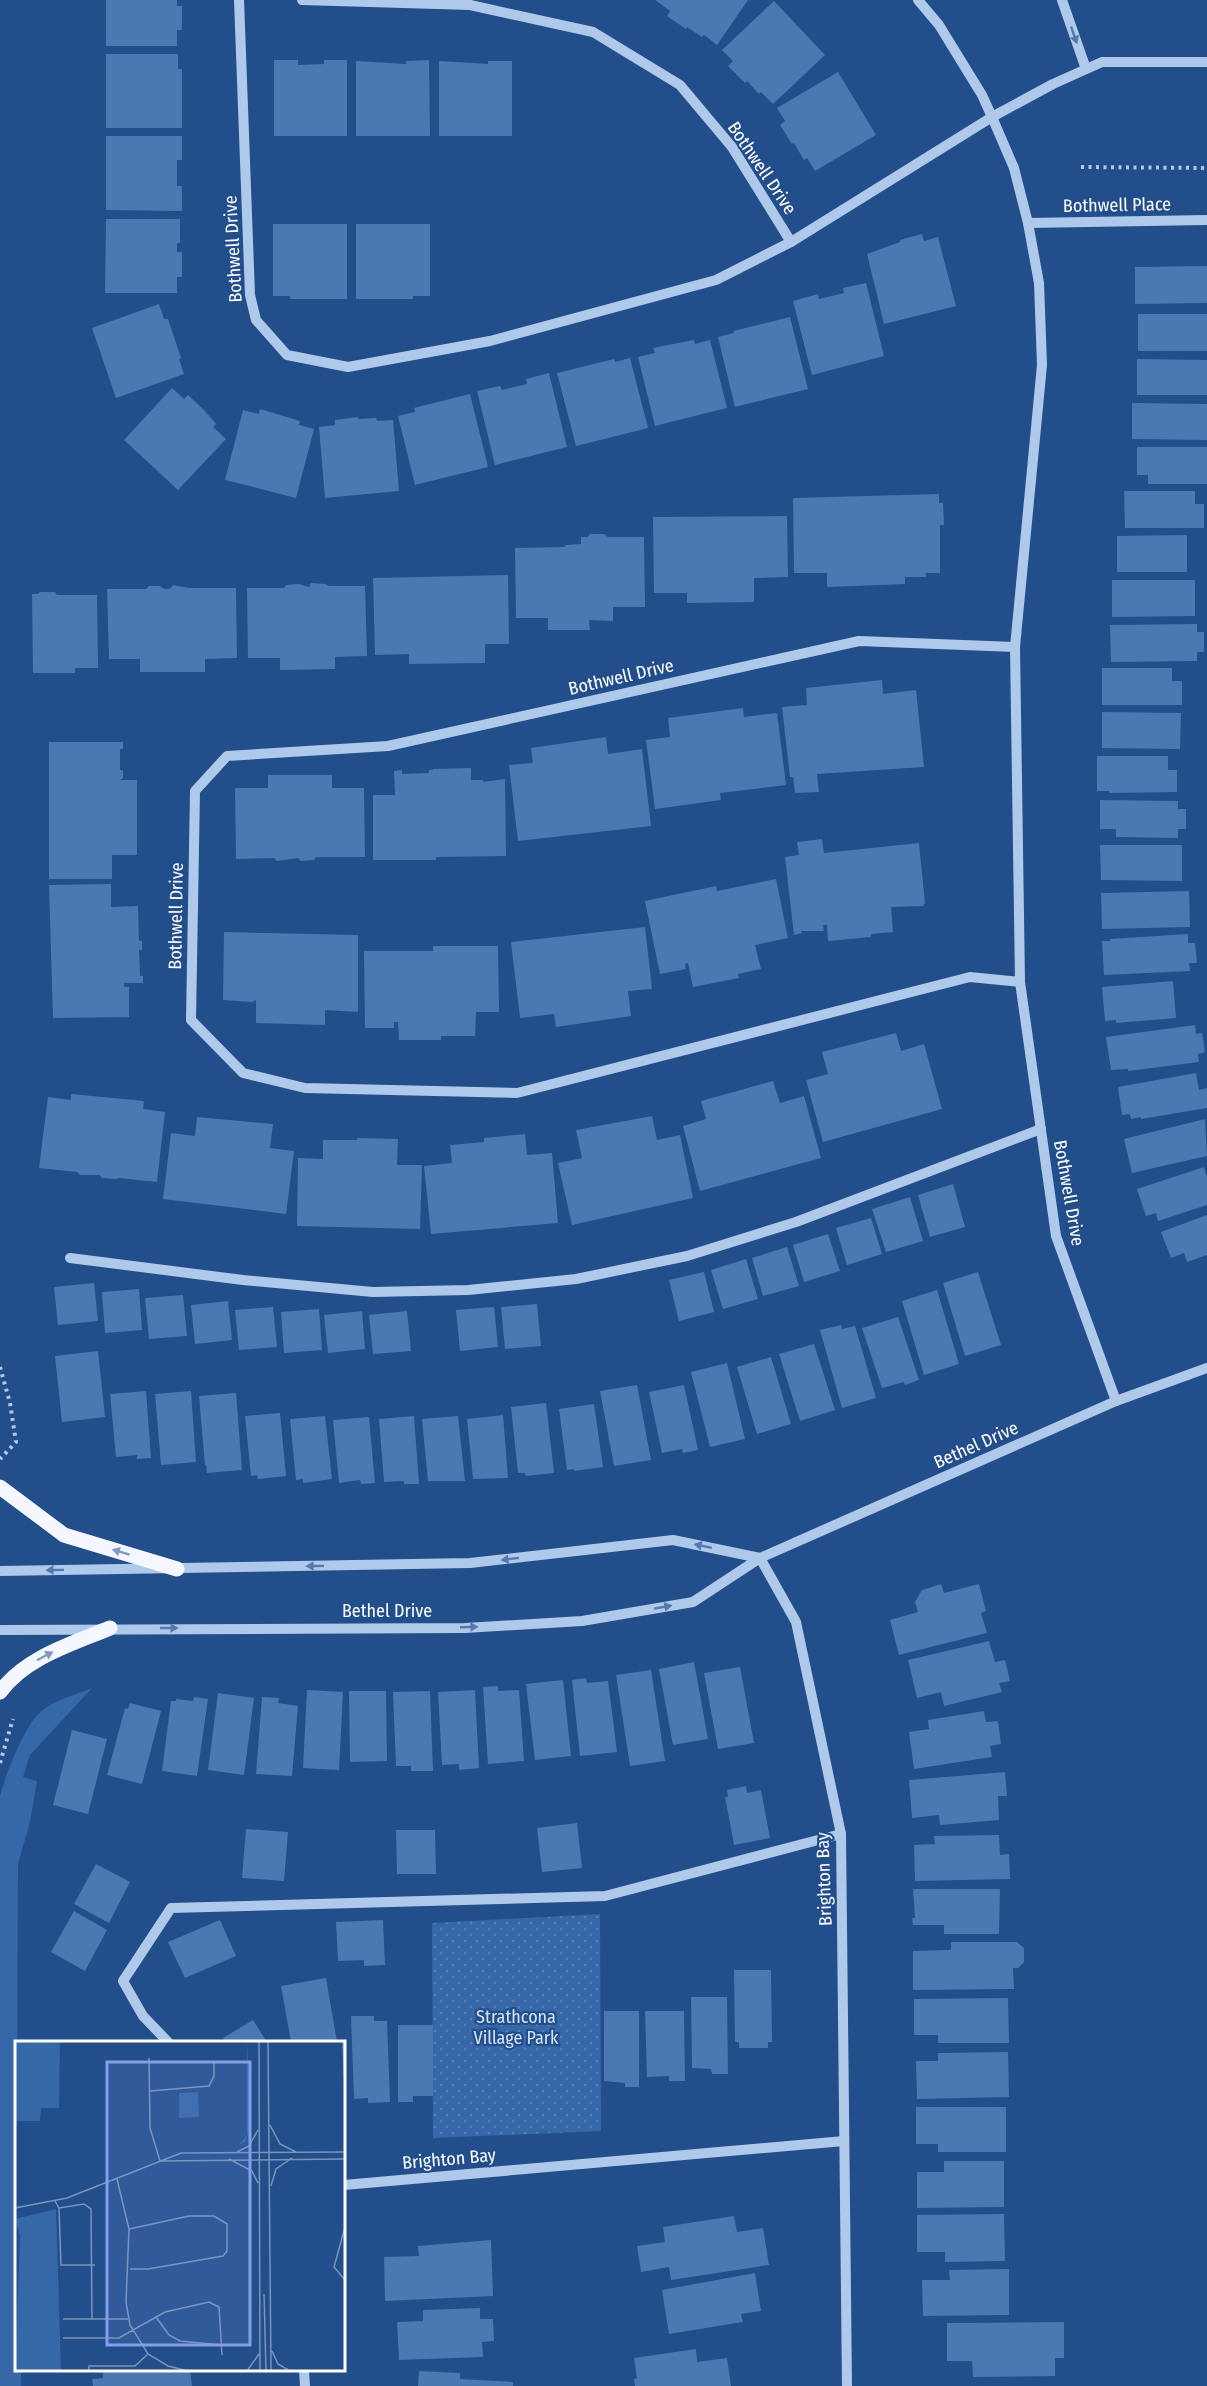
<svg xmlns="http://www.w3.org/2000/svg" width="1207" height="2386" font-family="'Fira Sans Condensed',sans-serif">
  <defs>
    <pattern id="park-dots" width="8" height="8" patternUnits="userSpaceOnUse" patternTransform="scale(1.5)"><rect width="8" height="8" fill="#3667a8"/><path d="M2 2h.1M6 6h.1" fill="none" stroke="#547eb5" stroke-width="1.8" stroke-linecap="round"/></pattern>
  </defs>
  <rect width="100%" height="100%" fill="#224e8b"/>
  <path fill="#3667a8" d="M92 1688 30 1755 23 1777 37 1781 30 1822 18 1864 16 2370H21V2386H0V1796C6 1774 25 1722 44 1709 58 1699 77 1694 92 1688Z"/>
  <polygon fill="url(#park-dots)" points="600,1914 601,2131 433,2138 432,1923"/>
  <g fill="#4b77b2">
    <polygon points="106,0 177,0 177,6 182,6 182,30 177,30 177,46 106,46"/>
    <polygon points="655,0 748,0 717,45 704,35 702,37 687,27 686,29 667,16 670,11"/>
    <polygon points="774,1 825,55 773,104 761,92 759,94 747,81 745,83 728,66 733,61 722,50"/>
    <polygon points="106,54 178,54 178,69 182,69 182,128 106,128"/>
    <polygon points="274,60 298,60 298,65 324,64 324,60 347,60 347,136 274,136"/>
    <polygon points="429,60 430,136 356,136 356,61 406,64 406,61"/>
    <polygon points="439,61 488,64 488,61 512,61 512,136 439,136"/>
    <polygon points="838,72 876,135 815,171 807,158 804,160 794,143 792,144 780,125 785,121 777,108"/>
    <polygon points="106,136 182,136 182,160 177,160 177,186 182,186 182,211 106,210"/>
    <polygon points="106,219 180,219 180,243 177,243 177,252 182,252 182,277 177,277 177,293 105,293"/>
    <polygon points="273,224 347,224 347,299 290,299 290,296 273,296"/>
    <polygon points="356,224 430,224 430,296 413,296 413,299 356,299"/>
    <polygon points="922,234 924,241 938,237 956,306 884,324 867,254 900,242 900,240"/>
    <polygon points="1207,266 1207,303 1135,304 1135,267"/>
    <polygon points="866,283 884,356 812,375 793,301 818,294 819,299 844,293 843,288"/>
    <polygon points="159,304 164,319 168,319 181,358 179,359 184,374 116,398 92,328"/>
    <rect x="1138" y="314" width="69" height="37"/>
    <polygon points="790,317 808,389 735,407 718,337 734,333 733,331"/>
    <polygon points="694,340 695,344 710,340 727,408 655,426 638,357 655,353 653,348"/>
    <polygon points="630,358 648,428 576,446 557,373 614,359 615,362"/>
    <polygon points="1137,359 1207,360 1207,395 1137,395"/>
    <polygon points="549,373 567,447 495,465 477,391 500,386 502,390 527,384 526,379"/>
    <polygon points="172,388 184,399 188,395 204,410 216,424 213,427 226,439 178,490 124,440"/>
    <polygon points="470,394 488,467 415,485 398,416 415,412 414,408"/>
    <polygon points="1132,403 1207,404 1207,440 1132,439"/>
    <polygon points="260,409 300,421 299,425 314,429 296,498 225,480 243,410 259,414"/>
    <polygon points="358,417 358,419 376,418 377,421 393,420 399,491 325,498 319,427 335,425 335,420"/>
    <polygon points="1137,447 1207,447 1207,484 1148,484 1148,475 1137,475"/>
    <polygon points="1124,491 1195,491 1195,504 1204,504 1204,528 1125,528"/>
    <polygon points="939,494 939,503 943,503 944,525 940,525 940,573 926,573 926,577 905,577 905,584 827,587 827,573 794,573 793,498"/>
    <polygon points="787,516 788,577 754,578 754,602 687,603 687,593 654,593 653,517"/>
    <polygon points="590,534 604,534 608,537 644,537 645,607 613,607 613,621 589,620 590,630 548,630 548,618 516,618 515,548 564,547 566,545 581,544 581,537 588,537"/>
    <polygon points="1187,535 1187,572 1117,572 1117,536"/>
    <polygon points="508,575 509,644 485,644 485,663 409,664 409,654 375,655 373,578"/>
    <polygon points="1112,580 1195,580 1195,616 1112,617"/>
    <polygon points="311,583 325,584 329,586 365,586 367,656 335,657 335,669 280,670 280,658 248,658 247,588 284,588 286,585 299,584 309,587"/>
    <polygon points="173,585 189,588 236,588 237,658 205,659 205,672 140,672 140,659 109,659 107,589 146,589 149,586 160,586 164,589 170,589"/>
    <polygon points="40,592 55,592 57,595 97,595 98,668 75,668 75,673 33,673 32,594 38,594"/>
    <polygon points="1197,624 1197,632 1204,632 1204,652 1197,652 1197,661 1111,662 1110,625"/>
    <polygon points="1102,668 1172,668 1172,681 1182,681 1182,705 1102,705"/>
    <polygon points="882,680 883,694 916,690 924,767 817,774 819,792 795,793 793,777 790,777 782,707 807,705 806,688"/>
    <polygon points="743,708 744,717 777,713 786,785 720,793 721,800 655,809 646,740 670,737 668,718"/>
    <polygon points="1102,712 1181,713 1180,749 1102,748"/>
    <polygon points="606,737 608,754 642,749 651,826 518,841 509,765 533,763 531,748"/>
    <polygon points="49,742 123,742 123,749 120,749 120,770 123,770 123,778 120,780 137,780 137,855 112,855 112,879 49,879"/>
    <polygon points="1097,756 1168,756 1168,770 1177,770 1177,792 1109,793 1109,791 1097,791"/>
    <polygon points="471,768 471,780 483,780 483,782 505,779 506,856 436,857 436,860 373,860 373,795 395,795 394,771 402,770 402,774 429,773 429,770 433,770 433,769"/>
    <polygon points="268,775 332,775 332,788 364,788 365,857 316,857 314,860 301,861 298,858 277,861 274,858 236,859 235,788 268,788"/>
    <polygon points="1100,800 1178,801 1178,809 1186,809 1186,829 1178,829 1178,838 1116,837 1116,829 1100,829"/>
    <polygon points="822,839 824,853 919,843 925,903 923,906 891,907 893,932 871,934 871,937 828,941 827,925 823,925 824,931 801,931 802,933 794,935 785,857 799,855 797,842"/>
    <polygon points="1100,845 1182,845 1182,881 1101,880"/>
    <polygon points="776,879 788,938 755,945 761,969 738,974 739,978 693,987 688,963 685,964 686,969 660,974 645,901 716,886 717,891"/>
    <polygon points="111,884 111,907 138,906 139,941 142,941 142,950 139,950 140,976 143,976 143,983 124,983 124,987 129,987 129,1017 53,1018 49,885"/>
    <polygon points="1189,891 1190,927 1102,929 1101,893"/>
    <polygon points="645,927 652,989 628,991 631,1016 556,1027 554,1014 520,1018 511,942"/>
    <polygon points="224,932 358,935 358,1012 325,1010 325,1025 256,1023 256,1000 252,1002 223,1000"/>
    <polygon points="1188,934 1188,943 1195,943 1197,963 1189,963 1190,971 1104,975 1102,941 1110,941 1110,939"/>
    <polygon points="433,946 498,946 499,1012 476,1012 475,1036 441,1036 441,1040 399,1040 398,1022 394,1022 394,1028 365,1028 364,951 433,951"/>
    <polygon points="1173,981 1176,1018 1116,1023 1116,1020 1105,1021 1102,987"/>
    <polygon points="1195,1025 1196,1034 1202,1033 1205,1052 1198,1054 1199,1062 1128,1071 1128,1069 1111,1070 1106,1037"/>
    <polygon points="896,1033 901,1051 924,1044 942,1109 823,1142 806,1080 828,1074 822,1052"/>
    <polygon points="1196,1073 1199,1090 1207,1088 1207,1108 1141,1119 1141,1117 1131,1119 1130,1114 1122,1115 1118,1087"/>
    <polygon points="773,1081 780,1103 804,1096 821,1158 700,1191 683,1126 706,1119 701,1101"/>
    <polygon points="71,1094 144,1101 143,1109 165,1112 157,1182 119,1178 116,1179 102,1178 100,1175 80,1175 77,1172 39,1168 48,1097 71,1100"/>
    <polygon points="652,1116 657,1140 680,1135 693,1198 572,1225 558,1163 582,1158 576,1130"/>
    <polygon points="197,1117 273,1124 270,1148 294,1151 286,1214 163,1199 171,1133 195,1136"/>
    <polygon points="1205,1119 1207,1156 1132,1173 1124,1139"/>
    <polygon points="525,1134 527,1155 552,1153 558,1223 431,1234 424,1166 452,1163 450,1145 484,1142 484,1138"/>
    <polygon points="357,1138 398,1139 397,1165 422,1165 420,1229 297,1226 298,1158 323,1159 323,1140 357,1140"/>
    <polygon points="1204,1167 1207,1177 1207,1205 1158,1221 1156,1213 1146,1216 1137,1189"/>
    <polygon points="953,1184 965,1227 930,1237 918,1195"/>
    <polygon points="910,1197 923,1241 886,1252 872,1209"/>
    <polygon points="1207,1215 1207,1255 1187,1262 1184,1253 1171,1258 1161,1232"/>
    <polygon points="871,1218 882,1254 847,1265 836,1228"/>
    <polygon points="828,1234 840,1271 804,1282 793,1245"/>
    <polygon points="787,1247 799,1286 763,1296 752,1258"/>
    <polygon points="746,1259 758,1299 723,1309 711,1270"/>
    <polygon points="704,1272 714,1312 679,1321 669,1280"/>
    <polygon points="978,1272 1001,1345 965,1356 943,1283"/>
    <polygon points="94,1283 98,1321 58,1325 54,1287"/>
    <polygon points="139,1289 142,1330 105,1333 102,1292"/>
    <polygon points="937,1290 959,1364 924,1375 902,1301"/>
    <polygon points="183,1295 187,1336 149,1339 145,1298"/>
    <polygon points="228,1301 232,1340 195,1344 191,1305"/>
    <polygon points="537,1304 541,1346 505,1349 501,1307"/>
    <polygon points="273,1307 277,1347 239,1350 235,1310"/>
    <polygon points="494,1307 498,1347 460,1351 456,1310"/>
    <polygon points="319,1309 322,1350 284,1353 281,1312"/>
    <polygon points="362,1311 365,1349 328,1353 324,1315"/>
    <polygon points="407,1311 411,1351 373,1354 369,1315"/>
    <polygon points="898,1317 919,1380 905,1385 904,1382 882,1388 862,1328"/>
    <polygon points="841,1325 842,1329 855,1326 876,1398 842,1408 820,1330"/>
    <polygon points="814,1344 835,1410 800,1421 779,1354"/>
    <polygon points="98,1351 105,1417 62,1422 55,1356"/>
    <polygon points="771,1357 791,1424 757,1434 737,1367"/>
    <polygon points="727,1363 745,1439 710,1447 691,1372"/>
    <polygon points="637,1385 651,1460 614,1466 600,1391"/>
    <polygon points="684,1385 698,1450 683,1453 682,1449 662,1453 649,1392"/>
    <polygon points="146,1391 151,1458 137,1459 137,1455 116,1457 110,1394"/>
    <polygon points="191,1391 196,1462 161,1465 155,1394"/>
    <polygon points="236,1393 242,1470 207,1473 206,1465 205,1465 199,1396"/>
    <polygon points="546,1403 554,1473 526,1476 525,1473 518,1473 511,1407"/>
    <polygon points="594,1404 603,1467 574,1471 574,1469 567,1470 559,1409"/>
    <polygon points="280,1413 286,1476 258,1479 257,1475 251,1476 245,1416"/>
    <polygon points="503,1415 508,1478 473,1479 467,1419"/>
    <polygon points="325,1416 332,1479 303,1483 303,1479 296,1480 290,1419"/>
    <polygon points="414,1416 419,1484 404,1484 404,1481 384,1482 379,1419"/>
    <polygon points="458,1416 465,1481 428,1481 422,1419"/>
    <polygon points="369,1417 375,1483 361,1484 360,1480 339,1483 333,1420"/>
    <polygon points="941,1584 944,1593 979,1584 986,1611 981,1613 987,1633 899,1655 890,1620 918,1612 915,1602 922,1590"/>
    <polygon points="989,1641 995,1662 1005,1660 1010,1681 999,1683 1002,1692 944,1706 941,1692 917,1698 908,1660"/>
    <polygon points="694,1662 708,1739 673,1745 659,1669"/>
    <polygon points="740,1667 754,1743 718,1749 704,1673"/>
    <polygon points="651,1670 665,1761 630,1766 616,1675"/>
    <polygon points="586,1678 587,1683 608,1681 617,1752 580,1756 572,1680"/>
    <polygon points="563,1680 571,1756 535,1760 526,1684"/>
    <polygon points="498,1686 498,1691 519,1690 524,1761 488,1764 483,1687"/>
    <polygon points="307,1690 343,1692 339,1770 303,1768"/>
    <polygon points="475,1690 479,1768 459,1770 459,1764 442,1765 438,1692"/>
    <polygon points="349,1691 386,1691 387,1761 350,1762"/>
    <polygon points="430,1691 433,1771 411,1771 411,1766 396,1766 393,1692"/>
    <polygon points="218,1693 254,1698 244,1775 208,1770"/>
    <polygon points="194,1697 208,1699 197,1776 162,1771 171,1701 176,1701 176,1699 193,1701"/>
    <polygon points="262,1697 279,1698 278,1703 298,1706 292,1776 256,1774"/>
    <polygon points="130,1703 161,1711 142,1784 107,1775 125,1708 128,1709"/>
    <polygon points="984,1711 986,1722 998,1721 1001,1744 990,1746 992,1757 914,1769 909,1732 929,1729 928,1720"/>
    <polygon points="72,1730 107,1739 88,1814 53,1805"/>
    <polygon points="1005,1772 1007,1796 998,1796 999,1820 940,1825 939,1815 912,1818 909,1780"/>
    <polygon points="746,1786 747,1793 761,1790 770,1838 734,1845 725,1797 728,1797 727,1790"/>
    <polygon points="577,1823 582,1868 542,1872 537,1828"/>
    <polygon points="246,1829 288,1832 284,1881 242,1878"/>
    <polygon points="396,1830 435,1830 436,1874 397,1874"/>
    <polygon points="999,1835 1000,1855 1009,1854 1010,1879 915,1881 914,1845 935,1844 934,1836"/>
    <polygon points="96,1864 130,1882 109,1923 74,1904"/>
    <polygon points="913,1889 1000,1889 999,1934 944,1934 944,1925 913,1925 912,1918 915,1918"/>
    <polygon points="74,1911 107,1930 85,1971 51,1952"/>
    <polygon points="220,1920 236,1956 185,1978 168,1942"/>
    <polygon points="383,1920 385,1965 364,1966 364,1960 338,1961 336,1922"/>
    <polygon points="951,1942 1017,1942 1024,1948 1024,1962 1018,1968 1013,1968 1014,1989 913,1990 913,1951 951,1950"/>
    <polygon points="734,1970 771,1970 772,2042 768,2042 768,2048 739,2048 739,2042 735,2042"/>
    <polygon points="326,1978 337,2042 291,2042 281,1986"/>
    <polygon points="691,1997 727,1997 728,2074 712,2074 711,2069 692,2068"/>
    <polygon points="1008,1998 1009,2043 938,2043 938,2035 914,2035 914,1999"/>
    <polygon points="604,2011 639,2011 639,2087 625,2087 625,2083 604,2081"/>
    <polygon points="645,2011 684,2011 685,2081 669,2081 669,2076 647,2077"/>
    <polygon points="351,2016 374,2016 374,2021 387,2021 390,2102 368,2103 368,2098 354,2099"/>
    <polygon points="253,2020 267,2042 226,2042 223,2038"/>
    <polygon points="398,2025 433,2025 433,2096 413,2096 413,2102 398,2102"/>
    <polygon points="1008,2052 1009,2097 917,2099 916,2061 938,2061 938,2053"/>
    <polygon points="916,2107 1006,2107 1006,2152 938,2152 938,2144 916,2144"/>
    <polygon points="944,2161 1004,2161 1004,2207 917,2208 917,2172 944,2172"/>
    <polygon points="1004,2214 1005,2261 945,2262 945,2252 917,2252 917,2215"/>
    <polygon points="734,2216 737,2232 763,2228 769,2265 671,2280 669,2267 641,2272 637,2246 665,2242 663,2227"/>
    <polygon points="491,2240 493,2296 385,2301 384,2257 419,2256 418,2246"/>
    <polygon points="1009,2269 1009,2315 923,2316 922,2280 950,2280 949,2270"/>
    <polygon points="755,2273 761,2311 741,2314 743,2322 669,2334 662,2290"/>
    <polygon points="480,2308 480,2319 493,2319 494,2341 482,2342 483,2357 399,2360 397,2322 423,2321 423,2310"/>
    <polygon points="1064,2322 1064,2358 1055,2358 1055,2376 973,2377 972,2361 947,2361 947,2323"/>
    <polygon points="696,2349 697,2362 727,2358 731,2386 635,2386 634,2379 637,2378 634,2358"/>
    <polygon points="103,2370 190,2370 192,2386 93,2386 92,2379 103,2378"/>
    <polygon points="419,2371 460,2373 460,2379 513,2382 513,2386 418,2386"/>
  </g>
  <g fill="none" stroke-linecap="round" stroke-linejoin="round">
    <g stroke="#afc9eb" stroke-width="4" stroke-dasharray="3 4.5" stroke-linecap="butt">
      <polyline points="1081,167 1207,168"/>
      <polyline points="0,1367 10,1403 16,1442 0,1459"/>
      <polyline points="0,1763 13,1719"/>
    </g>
    <g stroke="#afc9eb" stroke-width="10">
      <polyline points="239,0 250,295 256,320 287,355 348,367 490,341 716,280 791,242 992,117 1053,84 1102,62 1207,62"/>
      <polyline points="302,0 470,5 593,32 680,85 732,147 791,242"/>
      <polyline points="918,0 939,25 982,95 992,117 1014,168 1028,223 1039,283 1042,365 1015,647 1020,982 1056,1236 1116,1401"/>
      <polyline points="1062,0 1086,69"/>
      <polyline points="1028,223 1207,220"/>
      <polyline points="1015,647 859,641 388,746 227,756 195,791 191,1020 243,1073 305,1088 517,1093 970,977 1020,982"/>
      <polyline points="70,1258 243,1280 373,1292 468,1290 576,1279 687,1256 796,1222 1041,1129"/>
      <polyline points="760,1558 796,1622 841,1834 847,2386"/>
      <polyline points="0,1571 470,1563 673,1540 760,1558"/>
      <polyline points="0,1630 465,1628 582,1621 693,1602 760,1558 1116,1401 1207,1368"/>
      <polyline points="168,2042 143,2016 123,1981 171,1908 605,1896 841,1834"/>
      <polyline points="344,2185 844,2141"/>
      <polyline points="304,2370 305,2386"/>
    </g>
    <g stroke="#f4f7fe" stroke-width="15">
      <polyline points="0,1487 64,1535 177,1569"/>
      <path d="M0 1692C26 1657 72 1644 110 1628"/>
    </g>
  </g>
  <defs><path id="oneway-solid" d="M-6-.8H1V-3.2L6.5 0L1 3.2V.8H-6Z" transform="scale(1.5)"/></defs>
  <g fill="#5379ad">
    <use href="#oneway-solid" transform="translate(1074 35) rotate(71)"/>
    <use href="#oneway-solid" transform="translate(703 1546) rotate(-168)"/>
    <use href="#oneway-solid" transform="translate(510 1559) rotate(173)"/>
    <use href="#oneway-solid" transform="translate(315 1566) rotate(179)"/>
    <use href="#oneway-solid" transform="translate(55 1570) rotate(179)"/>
    <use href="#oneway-solid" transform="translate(663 1607) rotate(-10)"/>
    <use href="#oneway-solid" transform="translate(469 1627) rotate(-2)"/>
    <use href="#oneway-solid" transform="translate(169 1628)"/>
  </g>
  <g fill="#809abf">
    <use href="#oneway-solid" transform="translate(121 1552) rotate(-163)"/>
    <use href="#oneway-solid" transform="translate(45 1656) rotate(-28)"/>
  </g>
  <g text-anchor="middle" stroke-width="4.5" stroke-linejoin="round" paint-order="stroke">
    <g font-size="18" fill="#fff" stroke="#224e8b">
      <text transform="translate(762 168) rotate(56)" y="6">Bothwell Drive</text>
      <text transform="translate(1117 205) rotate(-1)" y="6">Bothwell Place</text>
      <text transform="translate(233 249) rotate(-93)" y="6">Bothwell Drive</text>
      <text transform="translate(621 677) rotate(-13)" y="6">Bothwell Drive</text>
      <text transform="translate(176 916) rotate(-89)" y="6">Bothwell Drive</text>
      <text transform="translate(1069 1193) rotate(80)" y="6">Bothwell Drive</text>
      <text transform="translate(976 1445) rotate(-24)" y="6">Bethel Drive</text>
      <text x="387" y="1617">Bethel Drive</text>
      <text transform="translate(824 1879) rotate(-92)" y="6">Brighton Bay</text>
      <text transform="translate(449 2159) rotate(-5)" y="6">Brighton Bay</text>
    </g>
    <g font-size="18" fill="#d4e4f8" stroke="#224e8b">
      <text x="516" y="2023">Strathcona<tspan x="516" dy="21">Village Park</tspan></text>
    </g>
  </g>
  <g transform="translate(15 2041)">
    <rect width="330" height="330" fill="#224e8b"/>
    <path d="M0 0H45L44 67H26L25 80H2L0 94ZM232 0 236 84 230 101 224 104 232 94Z" fill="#3667a8"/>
    <path d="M183 51 184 76 164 77V52ZM41 168 46 330H0L5 195 0 178Z" fill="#3667a8"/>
    <path fill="none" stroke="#7a95b9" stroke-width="1.5" d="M244 0 245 330M253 0 256 330M328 0 330 51M134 17 135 87 145 120M135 50 194 45 199 35V20M255 84 265 103 281 111M222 111 234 105 243 89M214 118 237 130 243 142M145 120 330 118M102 138 114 188 111 261 115 284 133 313 153 325 173 330M256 145 261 128 277 117M40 160 44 167 69 163 76 168 77 278M0 167 52 157 166 112 330 111M44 167 46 224H80M330 186 319 226 330 239M114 188 174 175H199L212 183V210L208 215 133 228H115M249 253 251 330M141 276 154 294 165 300 206 304M48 278H113M48 297H104L150 271 194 261 204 266 207 314M257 310 263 323 275 330M74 330V325H120L133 313M232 330 244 313"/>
    <path fill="#839eea" fill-opacity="0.15" stroke="#839eea" stroke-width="3" d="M92 21H235V304H92Z"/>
    <rect width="330" height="330" fill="none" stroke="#fff" stroke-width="3"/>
  </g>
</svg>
